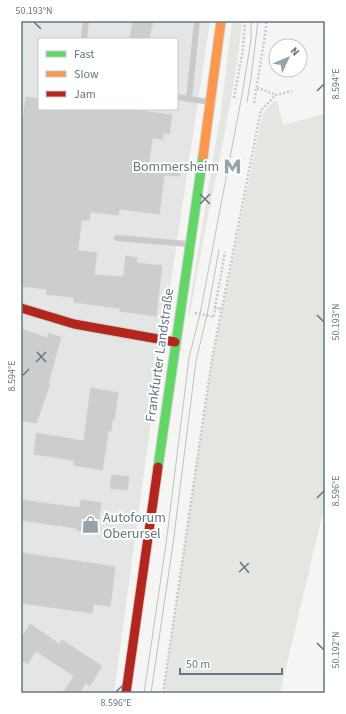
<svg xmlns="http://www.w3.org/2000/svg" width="346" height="714" font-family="'Source Sans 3',sans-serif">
  <rect width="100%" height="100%" fill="#f5f5f4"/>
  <path fill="#e4e5e5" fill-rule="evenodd" d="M21 21H210L161 348 114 693H21ZM39 39H177V109H39Z"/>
  <g fill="#e4e7e1">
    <path d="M232 21H242C237 74 226 125 216 177 206 223 198 268 190 314L188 313 221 111Z"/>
    <path d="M277 100 283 125 324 114 325 504 280 693H163L212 359 262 117C266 108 269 105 277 100Z"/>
  </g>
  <g fill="#cccece" stroke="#e4e4e4">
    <polygon points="132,21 154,21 150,39 129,39"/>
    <polygon points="25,96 39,98 39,109 133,109 173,114 170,135 164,134 164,140 153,139 150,162 182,166 180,177 165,176 160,215 120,210 119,216 91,213 90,221 82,221 79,250 98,252 95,274 123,276 125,255 138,257 137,262 163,265 157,317 119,312 119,309 73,303 73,298 45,295 46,290 21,287 21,129"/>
    <polygon points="21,328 47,337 48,332 62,337 49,383 51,383 37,424 21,421"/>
    <polygon points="90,387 119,392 115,420 113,420 112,432 109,432 103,471 73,466 73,461 33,455 36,432 83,440"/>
    <polygon points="111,474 130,476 128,491 109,489"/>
    <polygon points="21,499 79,507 80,499 102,502 98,534 76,531 76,529 21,521"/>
    <polygon points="21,552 116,566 111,607 94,605 93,614 21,604"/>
    <polygon points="30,623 59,643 62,639 103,666 90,687 86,684 80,693 62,693 73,676 36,652 28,665 21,661 21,637"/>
  </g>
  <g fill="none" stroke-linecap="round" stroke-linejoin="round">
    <defs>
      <polyline id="fast" points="158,467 203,156"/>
      <polyline id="slow" points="203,156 221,21"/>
      <g id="jam">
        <polyline points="21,308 74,324 175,342"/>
        <polyline points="126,693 158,467"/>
      </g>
    </defs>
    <use href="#fast" stroke="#d2d3d4" stroke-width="11"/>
    <use href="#slow" stroke="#d2d3d4" stroke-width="11"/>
    <use href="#jam" stroke="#d2d3d4" stroke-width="11"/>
    <g stroke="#c6c8c9" stroke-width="2.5" stroke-dasharray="2 2" stroke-linecap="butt">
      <polyline points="257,88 264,90 276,95"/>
      <polyline points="234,98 243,49 245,21"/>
      <polyline points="254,103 266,29 266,21"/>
      <polyline points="215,308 225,252"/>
      <polyline points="195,313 214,317 215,308 222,309"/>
      <polyline points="163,693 212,359 261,110 276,95 292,91"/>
    </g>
    <g stroke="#cacacb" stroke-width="6">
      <polyline points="84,39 86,21"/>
      <polyline points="177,97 210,102"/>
      <polyline points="189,99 197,21"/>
      <polyline points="117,238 188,244"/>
    </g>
    <use href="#fast" stroke="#63d668" stroke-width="9"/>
    <use href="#slow" stroke="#ff974d" stroke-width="9"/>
    <use href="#jam" stroke="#b3261e" stroke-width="9"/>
    <g stroke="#bfc0c2" stroke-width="1">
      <polyline points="247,102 251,78 258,21"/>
      <polyline points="144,693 166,544 189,358 200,314 242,95 251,40 251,21"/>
      <polyline points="151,693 173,544 196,361 207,315 219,250"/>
    </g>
  </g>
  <path fill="none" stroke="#657784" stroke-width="1.5" d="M34 22 41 29M317 91 324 84M200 194 210 204M200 204 210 194M317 315 324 322M37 352 46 362M36 362 46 352M22 376 29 369M317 498 324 491M240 562 249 573M239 572 249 563M317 643 324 650M116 692 123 685"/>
  <defs>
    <symbol id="metro-bare" viewBox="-9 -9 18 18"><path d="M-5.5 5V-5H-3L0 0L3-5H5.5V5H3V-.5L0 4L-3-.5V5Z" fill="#97a3ab" stroke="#fff" stroke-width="2.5" paint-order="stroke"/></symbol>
    <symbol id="shop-bare" viewBox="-9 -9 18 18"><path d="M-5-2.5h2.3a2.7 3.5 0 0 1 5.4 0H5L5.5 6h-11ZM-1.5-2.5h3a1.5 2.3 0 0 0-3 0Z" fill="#97a3ab" stroke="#fff" stroke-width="2.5" paint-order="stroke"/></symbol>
  </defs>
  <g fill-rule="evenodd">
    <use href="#metro-bare" x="220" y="154" width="25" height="25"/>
    <use href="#shop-bare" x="78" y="512" width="25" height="25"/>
  </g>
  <g text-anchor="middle" stroke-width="4" stroke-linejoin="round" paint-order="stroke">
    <g font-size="14" fill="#657784" stroke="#fff" text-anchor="end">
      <text x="219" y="171">Bommersheim</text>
      <text x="103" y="522" text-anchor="start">Autoforum<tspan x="103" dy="16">Oberursel</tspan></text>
    </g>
    <g font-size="14" fill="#657784" stroke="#fff">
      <text transform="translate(159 355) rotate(-82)" y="5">Frankfurter Landstraße</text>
    </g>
  </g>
  <rect width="346" height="714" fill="none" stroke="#ffffff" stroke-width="44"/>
  <rect x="38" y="38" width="140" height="72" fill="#ffffff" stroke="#c1c9ce"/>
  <rect x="46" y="51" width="20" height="6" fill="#63d668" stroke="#c1c9ce"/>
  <text x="74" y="58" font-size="12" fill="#657784">Fast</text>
  <rect x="46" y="71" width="20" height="6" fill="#ff974d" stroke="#c1c9ce"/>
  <text x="74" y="78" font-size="12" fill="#657784">Slow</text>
  <rect x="46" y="91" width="20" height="6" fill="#b3261e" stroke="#c1c9ce"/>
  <text x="74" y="98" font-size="12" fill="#657784">Jam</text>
  <g transform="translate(288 58) rotate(46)"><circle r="19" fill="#ffffff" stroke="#c1c9ce"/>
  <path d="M0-3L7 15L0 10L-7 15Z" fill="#97a3ab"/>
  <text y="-6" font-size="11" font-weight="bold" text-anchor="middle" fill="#657784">N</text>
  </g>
  <path d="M180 668v6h102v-6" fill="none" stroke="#657784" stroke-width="2"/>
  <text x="186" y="668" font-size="12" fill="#657784" stroke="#ffffff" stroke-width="3" paint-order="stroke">50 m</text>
  <rect x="22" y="22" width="302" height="670" fill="none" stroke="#657784" stroke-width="1.5"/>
  <g font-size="10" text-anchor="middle" fill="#657784">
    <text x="34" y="14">50.193°N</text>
    <text transform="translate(335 84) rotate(-90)" y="4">8.594°E</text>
    <text transform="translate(335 322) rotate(-90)" y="4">50.193°N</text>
    <text transform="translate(11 376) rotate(-90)" y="4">8.594°E</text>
    <text transform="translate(335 491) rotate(-90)" y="4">8.596°E</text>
    <text transform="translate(335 650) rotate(-90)" y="4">50.192°N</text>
    <text x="116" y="706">8.596°E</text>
  </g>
</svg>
